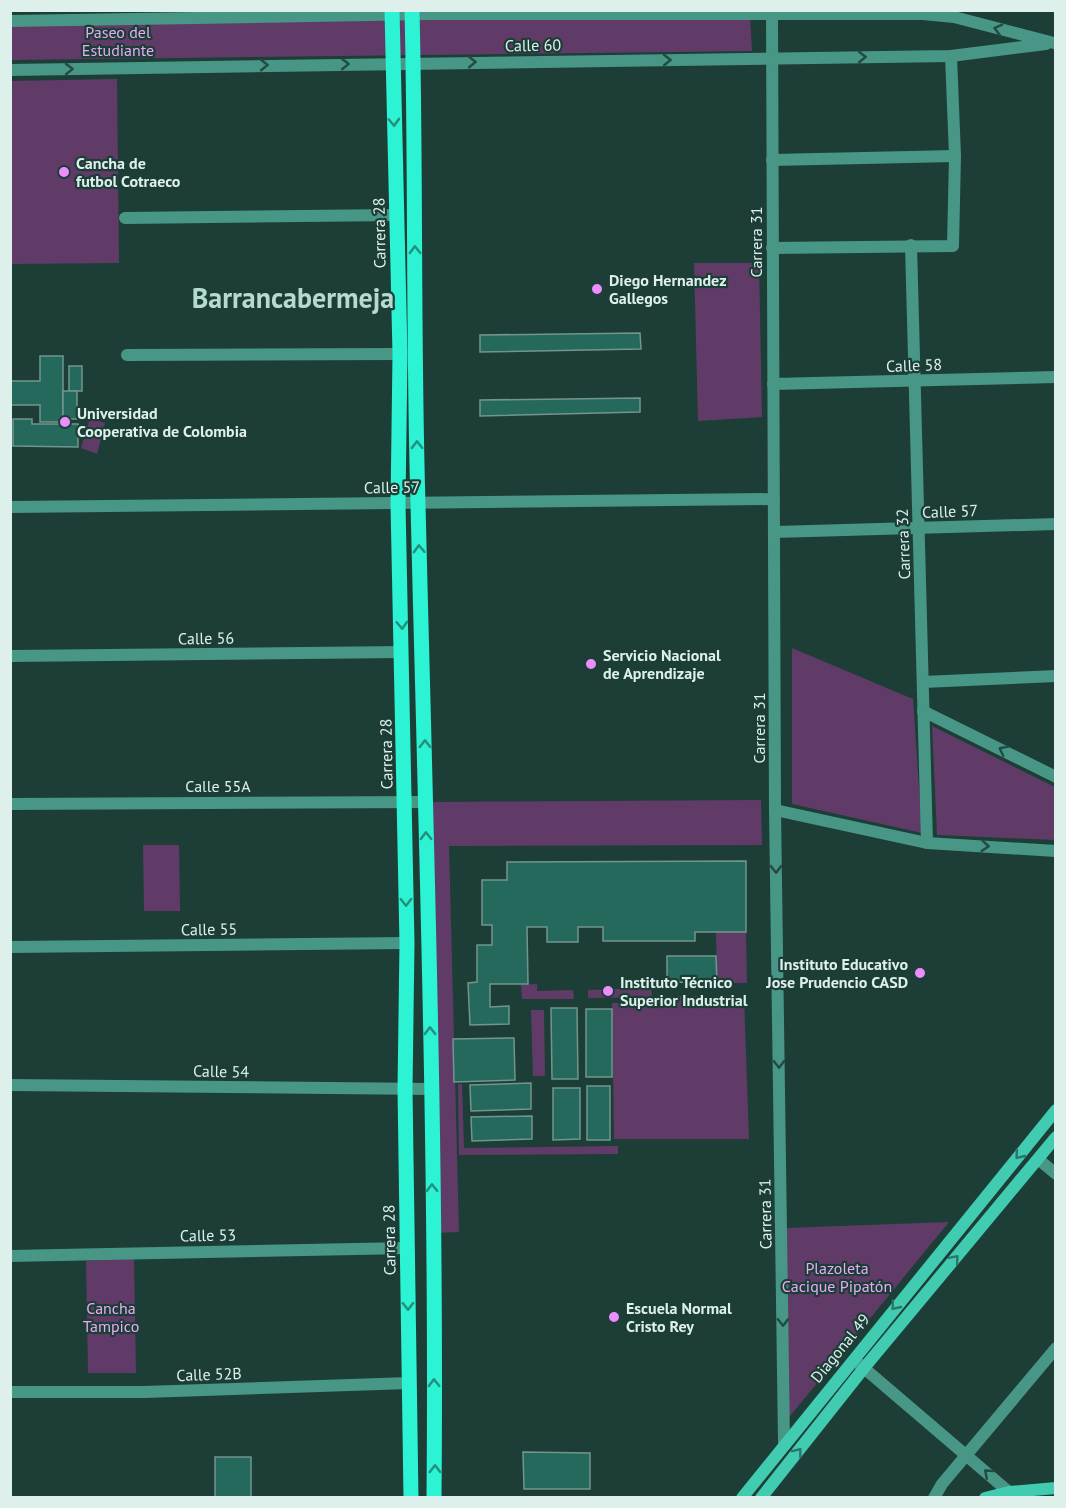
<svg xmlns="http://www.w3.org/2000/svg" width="1066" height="1508" font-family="'PT Sans',sans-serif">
  <rect width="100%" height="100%" fill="#1c3e37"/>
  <g fill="#613b68">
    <polygon points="750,16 752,51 11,60 10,25"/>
    <polygon points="117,79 119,263 11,264 11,81"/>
    <polygon points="694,263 759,263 762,417 698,421"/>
    <polygon points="90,418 105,423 97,454 81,448"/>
    <polygon points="792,648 913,699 922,833 792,804"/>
    <polygon points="932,726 1055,787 1055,840 937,835"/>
    <polygon points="761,800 762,845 449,846 459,1232 433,1233 426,802"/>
    <polygon points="143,845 179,845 180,911 144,911"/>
    <polygon points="716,932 746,932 747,983 717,983"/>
    <polygon points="537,984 537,991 573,990 574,999 522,999 521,985"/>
    <polygon points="651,988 652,997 588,998 588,990"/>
    <polygon points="665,996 744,996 749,1139 614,1139 612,1003 665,1003"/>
    <polygon points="531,1010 544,1010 545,1076 533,1076"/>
    <polygon points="458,1084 462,1084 464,1148 618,1146 618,1154 459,1155"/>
    <polygon points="949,1222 786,1421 786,1228"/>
    <polygon points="134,1259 136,1373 88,1373 86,1261"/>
  </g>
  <g fill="#24695c" stroke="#72968d" stroke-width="1.5">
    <polygon points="640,333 641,349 480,352 480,335"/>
    <polygon points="40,356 63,356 63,422 40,422 40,405 10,405 10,381 40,381"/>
    <rect x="69" y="366" width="13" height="25"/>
    <rect x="63" y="391" width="14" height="28"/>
    <polygon points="640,398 640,412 480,416 480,400"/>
    <polygon points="13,419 32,419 32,424 78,424 78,447 13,446"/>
    <polygon points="746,861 746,932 695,932 695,941 603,941 603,927 578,927 578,942 547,942 547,927 527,927 528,984 490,984 490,1007 509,1006 509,1024 470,1025 468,983 477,982 477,945 492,945 492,925 482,925 482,880 507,880 507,862"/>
    <polygon points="667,956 716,956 717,983 667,982"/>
    <polygon points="551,1008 577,1008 578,1079 552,1079"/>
    <rect x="586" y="1009" width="26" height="68"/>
    <polygon points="514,1038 515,1080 454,1082 453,1039"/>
    <polygon points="531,1083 531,1109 471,1111 470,1085"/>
    <rect x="587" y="1086" width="23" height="54"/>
    <polygon points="553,1088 580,1088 580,1139 553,1140"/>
    <polygon points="532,1116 532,1139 472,1141 471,1117"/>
    <polygon points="523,1452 590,1453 590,1489 524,1489"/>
    <rect x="215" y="1457" width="36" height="41"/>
  </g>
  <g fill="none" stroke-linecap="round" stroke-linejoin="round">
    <g stroke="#489685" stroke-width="12">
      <polyline points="772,160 955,156"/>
      <polyline points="125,218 397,215"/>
      <polyline points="911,245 927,843"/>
      <polyline points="772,248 953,246 955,156 951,56"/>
      <polyline points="127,355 400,354"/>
      <polyline points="773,384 1056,377"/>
      <polyline points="10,507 774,499"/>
      <polyline points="775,532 1056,524"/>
      <polyline points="10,656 402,652"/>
      <polyline points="923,682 1056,676"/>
      <polyline points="923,711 1056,777"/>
      <polyline points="10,804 426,802"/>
      <polyline points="775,810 927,843 1056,851"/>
      <polyline points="10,947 407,943"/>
      <polyline points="10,1085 431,1089"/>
      <polyline points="1038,1159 1056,1174"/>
      <polyline points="10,1256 407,1248"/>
      <polyline points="858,1363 1009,1492"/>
      <polyline points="10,1392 144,1392 409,1383"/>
      <polyline points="934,1498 942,1484 1056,1348"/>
    </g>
    <g stroke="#489685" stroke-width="12">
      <polyline points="772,14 775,810 784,1442"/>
      <polyline points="10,21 428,14 923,14 954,17 1054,43"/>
      <polyline points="10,70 951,56 1046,44"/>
    </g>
    <g stroke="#41cbb1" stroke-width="12">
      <polyline points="742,1498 1056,1110"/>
      <polyline points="761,1498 864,1368 1056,1137"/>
      <polyline points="985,1498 1009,1492 1056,1488"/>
    </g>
    <g stroke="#2bf3d3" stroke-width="15">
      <polyline points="392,10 400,354 398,504 407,943 405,1089 411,1498"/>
      <path d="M412 10C416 175 413 339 418 504 426 835 437 1166 434 1498"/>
    </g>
  </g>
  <defs><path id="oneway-chevron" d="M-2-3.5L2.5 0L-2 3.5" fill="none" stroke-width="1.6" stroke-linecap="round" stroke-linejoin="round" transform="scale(1.5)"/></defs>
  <g stroke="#234b43">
    <use href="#oneway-chevron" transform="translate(998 29) rotate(-166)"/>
    <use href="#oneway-chevron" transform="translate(862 57) rotate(-1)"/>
    <use href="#oneway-chevron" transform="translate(667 60) rotate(-1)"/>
    <use href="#oneway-chevron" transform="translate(472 62) rotate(-1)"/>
    <use href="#oneway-chevron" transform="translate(345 64) rotate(-1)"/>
    <use href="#oneway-chevron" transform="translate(264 65) rotate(-1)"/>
    <use href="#oneway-chevron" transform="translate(69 69) rotate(-1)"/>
    <use href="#oneway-chevron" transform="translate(1003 750) rotate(-153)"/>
    <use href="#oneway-chevron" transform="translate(985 846) rotate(4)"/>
    <use href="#oneway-chevron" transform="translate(776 869) rotate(89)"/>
    <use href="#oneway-chevron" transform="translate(779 1064) rotate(89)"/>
    <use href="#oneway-chevron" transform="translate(783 1322) rotate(89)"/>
    <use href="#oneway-chevron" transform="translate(988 1473) rotate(-139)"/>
  </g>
  <g stroke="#238f7d">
    <use href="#oneway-chevron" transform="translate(394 122) rotate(88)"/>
    <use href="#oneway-chevron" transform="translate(415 250) rotate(-91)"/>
    <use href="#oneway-chevron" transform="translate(417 445) rotate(-91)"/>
    <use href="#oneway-chevron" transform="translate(419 549) rotate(-92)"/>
    <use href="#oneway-chevron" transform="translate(402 625) rotate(88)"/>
    <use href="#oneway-chevron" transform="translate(425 744) rotate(-91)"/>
    <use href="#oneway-chevron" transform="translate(426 836) rotate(-91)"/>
    <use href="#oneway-chevron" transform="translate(406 902) rotate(89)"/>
    <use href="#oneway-chevron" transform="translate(430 1031) rotate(-91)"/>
    <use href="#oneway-chevron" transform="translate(432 1188) rotate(-91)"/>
    <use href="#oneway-chevron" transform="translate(408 1306) rotate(89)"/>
    <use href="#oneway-chevron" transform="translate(434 1383) rotate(-91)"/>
    <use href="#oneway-chevron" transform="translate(435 1469) rotate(-90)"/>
  </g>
  <g stroke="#2b7668">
    <use href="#oneway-chevron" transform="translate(1019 1155) rotate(129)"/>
    <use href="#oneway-chevron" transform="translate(955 1259) rotate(-50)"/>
    <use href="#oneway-chevron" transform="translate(895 1306) rotate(129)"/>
    <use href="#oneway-chevron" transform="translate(798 1452) rotate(-52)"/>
  </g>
  <g fill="#eb8dfc" stroke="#1c3e37" stroke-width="2">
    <circle cx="64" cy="172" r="6"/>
    <circle cx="597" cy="289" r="6"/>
    <circle cx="65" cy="422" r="6"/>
    <circle cx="591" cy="664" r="6"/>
    <circle cx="920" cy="973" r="6"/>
    <circle cx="608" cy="991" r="6"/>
    <circle cx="614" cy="1317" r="6"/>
  </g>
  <g text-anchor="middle" stroke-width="4.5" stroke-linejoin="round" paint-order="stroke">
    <g font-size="16" fill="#e9abf5" stroke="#1c3e37">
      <text x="118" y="38">Paseo del<tspan x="118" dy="18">Estudiante</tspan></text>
      <text x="837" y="1274">Plazoleta<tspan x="837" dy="18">Cacique Pipatón</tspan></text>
      <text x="111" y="1314">Cancha<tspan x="111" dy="18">Tampico</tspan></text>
    </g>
    <g font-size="16" fill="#ddf0eb" stroke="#1c3e37">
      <text transform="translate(533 45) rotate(-1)" y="6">Calle 60</text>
      <text transform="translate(379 233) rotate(-91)" y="6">Carrera 28</text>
      <text transform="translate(756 242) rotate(-90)" y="6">Carrera 31</text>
      <text transform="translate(914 365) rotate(-2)" y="6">Calle 58</text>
      <text transform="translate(392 487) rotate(-1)" y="6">Calle 57</text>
      <text transform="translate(950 511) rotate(-2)" y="6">Calle 57</text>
      <text transform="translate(903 544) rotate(-92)" y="6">Carrera 32</text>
      <text transform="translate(206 638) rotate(-1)" y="6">Calle 56</text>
      <text transform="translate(759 728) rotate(-90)" y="6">Carrera 31</text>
      <text transform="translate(386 754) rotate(-91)" y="6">Carrera 28</text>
      <text x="218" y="792">Calle 55A</text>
      <text transform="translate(209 929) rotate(-1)" y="6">Calle 55</text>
      <text transform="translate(221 1071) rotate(1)" y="6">Calle 54</text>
      <text transform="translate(765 1214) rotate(-91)" y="6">Carrera 31</text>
      <text transform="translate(208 1235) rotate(-1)" y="6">Calle 53</text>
      <text transform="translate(389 1240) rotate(-91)" y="6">Carrera 28</text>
      <text transform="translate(840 1348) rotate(-51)" y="6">Diagonal 49</text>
      <text transform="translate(209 1374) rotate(-2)" y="6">Calle 52B</text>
    </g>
    <g font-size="16" font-weight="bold" fill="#ddf0eb" stroke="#1c3e37" text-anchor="start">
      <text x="76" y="169">Cancha de<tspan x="76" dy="18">futbol Cotraeco</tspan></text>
      <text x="609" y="286">Diego Hernandez<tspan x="609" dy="18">Gallegos</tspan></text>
      <text x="77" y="419">Universidad<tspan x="77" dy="18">Cooperativa de Colombia</tspan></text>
      <text x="603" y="661">Servicio Nacional<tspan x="603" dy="18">de Aprendizaje</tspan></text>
      <text x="908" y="970" text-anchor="end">Instituto Educativo<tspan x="908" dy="18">Jose Prudencio CASD</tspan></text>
      <text x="620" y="988">Instituto Técnico<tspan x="620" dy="18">Superior Industrial</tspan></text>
      <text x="626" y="1314">Escuela Normal<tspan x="626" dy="18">Cristo Rey</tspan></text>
    </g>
    <g font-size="28" font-weight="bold" fill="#b5dbd1" stroke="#1c3e37">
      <text x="293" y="308">Barrancabermeja</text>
    </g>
  </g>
  <rect width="1066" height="1508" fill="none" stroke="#ddf0eb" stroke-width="24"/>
</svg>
